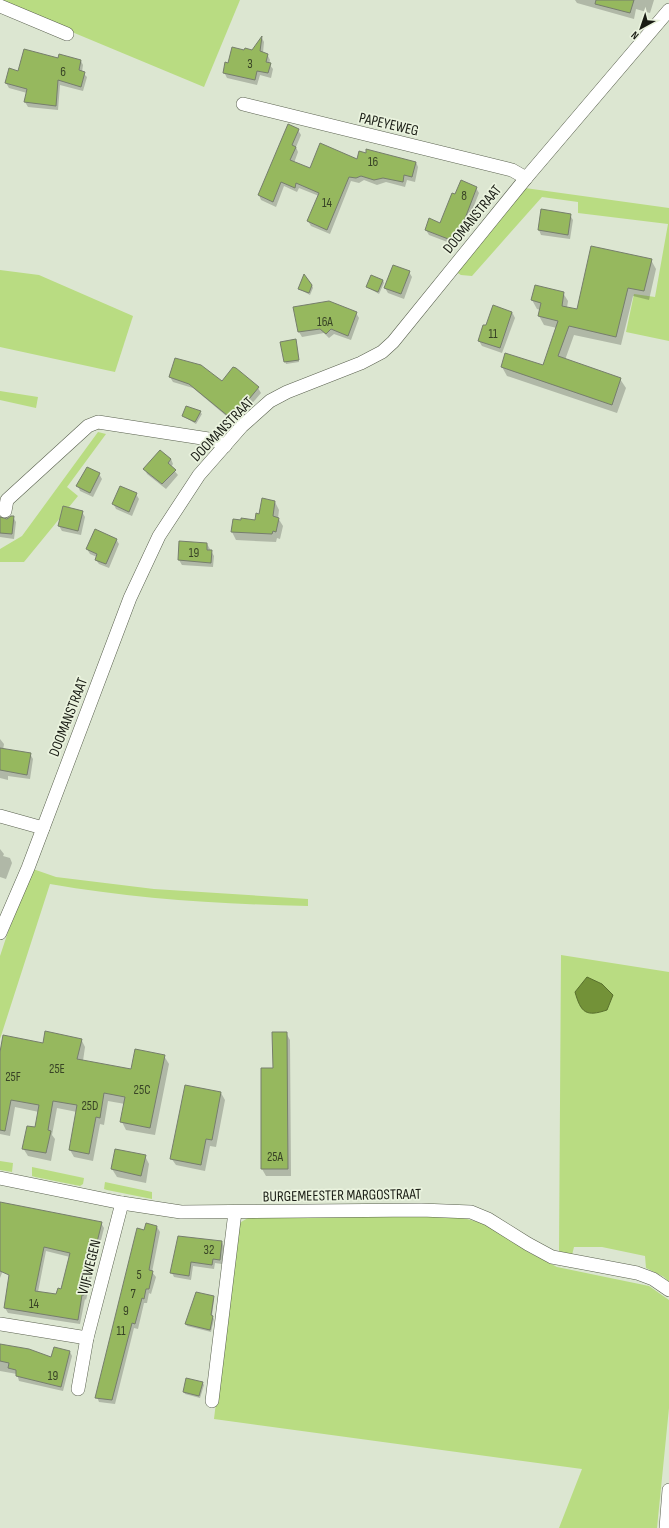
<svg xmlns="http://www.w3.org/2000/svg" width="669" height="1528" font-family="'Sofia Sans Condensed',sans-serif">
  <rect width="100%" height="100%" fill="#dce6d1"/>
  <g fill="#b9dc82">
    <polygon points="0,0 240,0 204,87 0,2"/>
    <polygon points="525,188 669,208 669,341 626,332 634,294 655,297 668,224 578,213 578,202 542,197 472,276 461,275 456,272"/>
    <polygon points="0,270 39,275 133,316 115,372 0,347"/>
    <polygon points="0,391 38,397 36,408 0,400"/>
    <polygon points="98,432 106,434 67,487 78,496 24,562 0,562 0,549 22,536"/>
    <path d="M33 869 56 877 154 889 308 899V906C221 904 135 899 50 884L0 1039V956L8 932Z"/>
    <polygon points="561,955 669,972 669,1282 664,1277 646,1268 645,1256 602,1247 574,1247 572,1255 559,1252"/>
    <polygon points="0,1161 13,1163 12,1172 0,1170"/>
    <polygon points="32,1167 84,1178 83,1184 80,1186 35,1177 32,1176"/>
    <polygon points="105,1182 152,1192 152,1199 107,1190 104,1189"/>
    <polygon points="448,1214 486,1224 528,1252 557,1267 649,1286 669,1300 669,1408 657,1528 559,1528 582,1469 214,1419 237,1229 241,1222 248,1218"/>
  </g>
  <path fill="#739238" stroke="#586f2d" d="M587 977 602 984 613 995 607 1010C586 1017 581 1013 575 992Z"/>
  <g fill="#0003" fill-rule="evenodd">
    <polygon points="575,0 654,0 650,13 636,9 634,19 577,3"/>
    <polygon points="262,38 264,42 263,53 267,54 270,60 269,64 273,69 271,78 260,75 257,85 227,78 224,72 229,64 245,51 252,51"/>
    <polygon points="58,59 81,61 83,65 82,72 87,77 83,91 60,85 58,110 28,107 25,102 27,93 9,88 6,83 19,72"/>
    <polygon points="288,125 298,130 301,135 296,147 298,152 294,163 310,170 358,161 416,162 418,167 415,182 407,180 405,187 386,182 377,185 364,180 359,183 351,181 330,234 311,226 308,221 319,196 299,188 297,192 284,186 276,207 261,200 259,195"/>
    <polygon points="476,188 479,193 458,246 429,235 426,230 441,224 455,196"/>
    <polygon points="570,215 573,220 570,239 541,235 539,230"/>
    <polygon points="651,260 656,269 649,300 633,296 621,345 574,335 565,360 620,379 626,388 617,413 507,376 502,367 543,366 557,328 544,325 539,316 540,310 537,309 532,300 563,293 568,301 567,308 578,310"/>
    <polygon points="409,272 412,277 404,299 388,293 385,288"/>
    <polygon points="383,280 384,283 379,294 367,287"/>
    <polygon points="312,285 313,288 310,295 299,289"/>
    <polygon points="512,312 515,318 502,353 482,346 479,341 486,327"/>
    <polygon points="356,313 359,318 351,340 334,334 329,338 324,333 302,337 299,332"/>
    <polygon points="295,341 299,362 286,364 285,361"/>
    <polygon points="235,369 258,388 261,393 238,420 234,417 231,420 193,388 173,382 170,377 222,382"/>
    <polygon points="200,412 202,414 196,424 183,416"/>
    <polygon points="171,459 173,464 171,467 178,475 166,489 147,474 145,469"/>
    <polygon points="99,474 102,479 93,497 80,491 78,486"/>
    <polygon points="136,494 139,499 132,516 116,509 113,503"/>
    <polygon points="275,502 279,510 278,518 283,526 280,539 277,538 276,542 236,540 232,532 234,520 256,522 260,515"/>
    <polygon points="82,512 85,517 81,535 62,531 59,526"/>
    <polygon points="13,517 16,522 14,539 0,537 0,518 4,520"/>
    <polygon points="116,539 119,544 109,568 99,564 96,560 97,557 90,554 87,549"/>
    <polygon points="180,542 207,544 214,556 213,567 182,565 179,560"/>
    <polygon points="0,739 4,744 3,750 30,754 33,759 30,779 8,776 8,780 0,778"/>
    <polygon points="0,849 4,854 3,856 10,858 12,863 6,879 0,877"/>
    <polygon points="286,1033 290,1040 291,1176 266,1176 262,1169 262,1069 274,1069"/>
    <polygon points="81,1039 85,1047 83,1061 132,1070 164,1056 169,1064 155,1135 126,1130 122,1122 125,1104 108,1101 104,1125 100,1124 93,1161 74,1157 70,1150 77,1112 57,1108 52,1135 55,1139 51,1161 28,1156 23,1148 36,1129 39,1112 15,1107 10,1136 0,1134 0,1057 43,1044"/>
    <polygon points="221,1093 225,1100 216,1147 210,1146 205,1171 176,1165 171,1158"/>
    <polygon points="145,1156 149,1164 146,1183 117,1177 112,1169"/>
    <path d="M0 1203 101 1223 104 1228 86 1300 85 1299 80 1324 8 1313 5 1308 14 1250 11 1249 0 1278ZM46 1251 70 1257 61 1290 57 1295 38 1292Z"/>
    <polygon points="157,1227 160,1232 152,1272 156,1277 151,1294 149,1293 147,1303 144,1303 138,1329 134,1328 115,1404 99,1402 97,1397 145,1231"/>
    <polygon points="222,1242 224,1246 222,1264 215,1263 214,1269 193,1266 191,1280 174,1277 172,1273"/>
    <polygon points="213,1297 214,1299 212,1316 214,1319 211,1332 187,1326 186,1324"/>
    <polygon points="0,1345 52,1358 70,1352 72,1356 63,1391 19,1381 17,1374 0,1371"/>
    <polygon points="202,1382 204,1385 200,1398 185,1394 184,1392"/>
  </g>
  <g fill="#96b85e" stroke="#767e6c" fill-rule="evenodd">
    <polygon points="596,0 634,0 630,13 595,4"/>
    <polygon points="262,36 260,51 268,54 266,62 271,63 268,73 257,71 255,80 223,73 225,62 228,63 232,47 244,50 245,48 252,50"/>
    <polygon points="24,49 58,58 59,54 81,60 79,70 85,72 81,87 58,80 56,106 24,102 27,89 5,83 9,68 18,71"/>
    <polygon points="288,124 299,129 292,145 296,147 290,160 310,168 320,143 357,159 359,151 366,153 366,149 416,162 412,177 404,175 403,182 383,178 374,180 361,176 356,178 349,177 327,230 307,221 319,193 296,183 295,188 281,182 273,202 258,195"/>
    <polygon points="461,180 477,187 456,242 425,230 429,218 440,223 452,193 455,194"/>
    <polygon points="541,209 571,214 568,235 538,230"/>
    <polygon points="591,246 652,259 644,291 628,288 616,337 569,326 558,356 621,378 612,405 501,367 505,353 543,365 558,321 538,316 541,303 531,300 535,285 564,292 562,306 577,309"/>
    <polygon points="393,265 410,271 401,294 384,288"/>
    <polygon points="304,274 312,285 309,293 298,289"/>
    <polygon points="371,275 383,280 378,292 366,287"/>
    <polygon points="329,301 357,312 348,336 331,329 326,334 320,329 298,332 293,307"/>
    <polygon points="493,305 512,312 500,348 478,341 483,325 486,325"/>
    <polygon points="296,339 299,360 284,362 280,342"/>
    <polygon points="175,358 201,365 222,381 233,367 236,368 259,387 235,416 231,412 228,416 189,384 169,377"/>
    <polygon points="186,406 201,411 195,422 182,416"/>
    <polygon points="160,450 171,459 168,463 176,470 162,484 143,469"/>
    <polygon points="87,467 100,473 90,493 76,486"/>
    <polygon points="120,486 137,493 129,512 112,504"/>
    <polygon points="262,498 275,501 273,516 279,518 276,532 273,531 272,534 231,532 233,519 241,520 241,518 255,520 256,513 259,514"/>
    <polygon points="63,506 83,511 78,531 58,526"/>
    <polygon points="11,516 14,516 12,534 0,533 0,517 7,519"/>
    <polygon points="95,529 117,539 106,564 95,560 97,554 86,549"/>
    <polygon points="179,541 207,543 207,550 212,550 211,563 178,560"/>
    <polygon points="0,748 31,753 27,775 0,770"/>
    <polygon points="45,1031 82,1039 77,1059 131,1069 135,1049 165,1055 150,1128 120,1122 125,1097 104,1093 100,1118 96,1117 89,1154 69,1150 77,1105 53,1101 48,1130 51,1131 46,1153 22,1149 27,1126 35,1127 39,1105 11,1100 5,1131 0,1130 0,1052 3,1035 43,1043"/>
    <polygon points="272,1032 287,1032 288,1169 261,1169 261,1068 273,1068"/>
    <polygon points="185,1085 221,1092 212,1140 206,1139 201,1165 170,1159"/>
    <polygon points="115,1149 146,1155 141,1176 111,1169"/>
    <path d="M0 1202 102 1222 84 1295H82L78 1320 4 1308 9 1275 0 1271ZM44 1247 70 1253 61 1289 58 1288 56 1294 35 1291Z"/>
    <polygon points="146,1223 157,1226 149,1270 153,1271 149,1289 146,1289 144,1299 142,1298 135,1324 132,1323 112,1400 95,1398 137,1228 144,1230"/>
    <polygon points="178,1236 222,1241 220,1260 213,1259 212,1265 191,1262 189,1276 170,1273"/>
    <polygon points="196,1292 214,1296 211,1315 213,1316 210,1330 185,1324"/>
    <polygon points="0,1344 29,1349 51,1357 54,1347 70,1351 61,1387 16,1376 16,1370 8,1368 9,1363 0,1361"/>
    <polygon points="186,1378 203,1382 199,1396 183,1392"/>
  </g>
  <g fill="none" stroke-linecap="round" stroke-linejoin="round">
    <defs>
      <g id="minor">
        <polyline points="0,6 67,34"/>
        <polyline points="243,104 512,170 526,178"/>
        <polyline points="5,511 7,500 88,426 98,422 215,440 225,446"/>
        <polyline points="0,816 43,828"/>
        <polyline points="0,933 28,868 130,598 159,536 199,475 242,426 270,401 287,392 361,363 382,352 393,342 526,178 669,10"/>
        <polyline points="0,1178 122,1203 181,1212 421,1210 471,1212 488,1219 528,1244 552,1257 637,1273 653,1279 669,1290"/>
        <polyline points="0,1324 87,1338"/>
        <polyline points="78,1389 87,1338 122,1203"/>
        <polyline points="212,1401 235,1212"/>
        <polyline points="666,1528 669,1490"/>
      </g>
    </defs>
    <use href="#minor" stroke="#59604e" stroke-width="14"/>
    <use href="#minor" stroke="#fff" stroke-width="13"/>
  </g>
  <g text-anchor="middle" stroke-width="3.5" stroke-linejoin="round" paint-order="stroke">
    <g font-size="13" fill="#384326">
      <text x="250" y="68">3</text>
      <text x="63" y="76">6</text>
      <text x="373" y="166">16</text>
      <text x="464" y="200">8</text>
      <text x="327" y="207">14</text>
      <text x="325" y="326">16A</text>
      <text x="493" y="338">11</text>
      <text x="194" y="557">19</text>
      <text x="57" y="1073">25E</text>
      <text x="13" y="1081">25F</text>
      <text x="142" y="1094">25C</text>
      <text x="90" y="1110">25D</text>
      <text x="275" y="1161">25A</text>
      <text x="209" y="1254">32</text>
      <text x="139" y="1279">5</text>
      <text x="133" y="1298">7</text>
      <text x="34" y="1308">14</text>
      <text x="126" y="1315">9</text>
      <text x="121" y="1335">11</text>
      <text x="53" y="1380">19</text>
    </g>
    <g font-size="15" fill="#191c14" stroke="#eaf3de">
      <text transform="translate(389 124) rotate(13)" y="5">PAPEYEWEG</text>
      <text transform="translate(472 219) rotate(-51)" y="5">DOOMANSTRAAT</text>
      <text transform="translate(222 429) rotate(-46)" y="5">DOOMANSTRAAT</text>
      <text transform="translate(68 717) rotate(-69)" y="5">DOOMANSTRAAT</text>
      <text transform="translate(342 1195) rotate(-1)" y="5">BURGEMEESTER MARGOSTRAAT</text>
      <text transform="translate(89 1267) rotate(-76)" y="5">VIJFWEGEN</text>
    </g>
  </g>
  <g transform="translate(641 28) rotate(220)" stroke="#eaf3de" stroke-width="3" paint-order="stroke">
  <path d="M0-3L7 15L0 10L-7 15Z" fill="#191c14"/>
  <text y="-6" font-size="11" font-weight="bold" text-anchor="middle" fill="#191c14">N</text>
  </g>
</svg>
